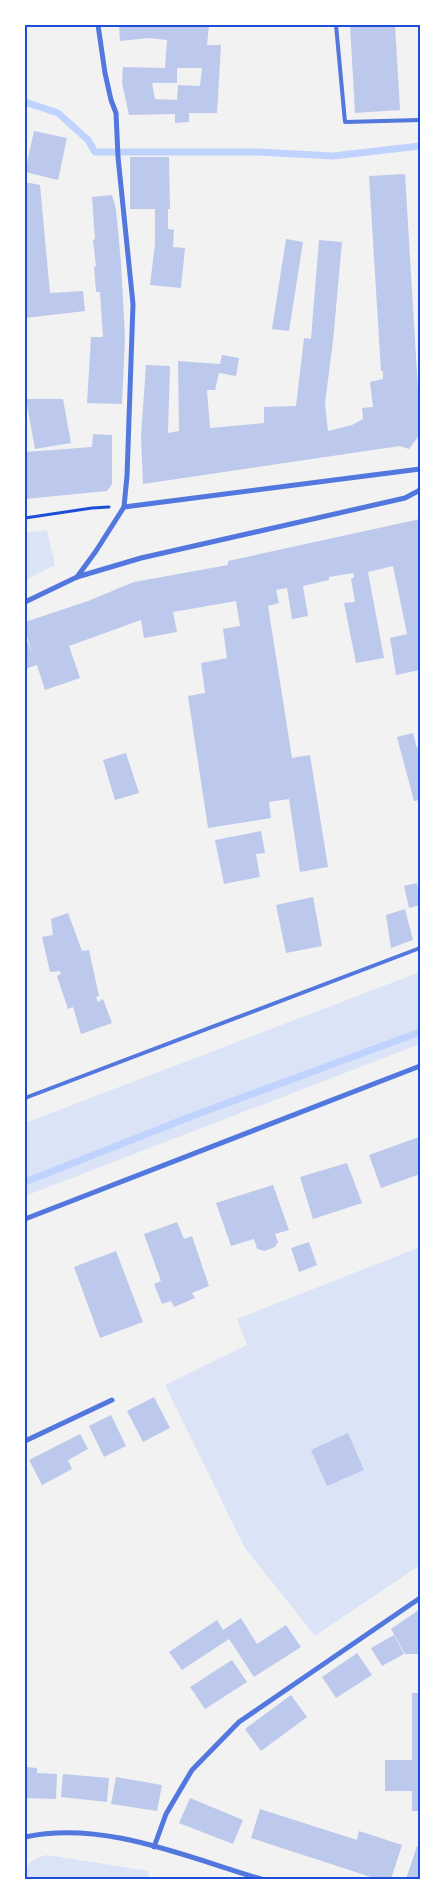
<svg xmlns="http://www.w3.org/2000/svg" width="445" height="1904" font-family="Roboto,sans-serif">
  <rect width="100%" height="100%" fill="#f2f2f2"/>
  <g fill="#dbe4f7">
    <polygon points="47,530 55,565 25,580 25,533"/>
    <polygon points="420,972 420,1044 25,1196 25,1123"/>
    <polygon points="420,1247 420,1565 315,1636 245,1548 165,1385 247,1345 237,1319"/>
    <path d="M47 1855 149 1871 148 1879H25C25 1863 32 1859 47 1855Z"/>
  </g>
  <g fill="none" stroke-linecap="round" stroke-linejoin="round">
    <g stroke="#bfd3fe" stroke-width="7">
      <polyline points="25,102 58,113 88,140 95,152 259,152 333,156 420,146"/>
      <polyline points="25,1182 195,1115 420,1032"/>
    </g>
  </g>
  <g fill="#bdc9ec" fill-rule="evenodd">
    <path d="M119 25H209L207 45H221L217 113H189V122L175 123V114L129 115 122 83 123 67 165 68 167 40 149 38 120 41ZM177 68H202L200 86 178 85 177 100 155 99 152 83H177Z"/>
    <polygon points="350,25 395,25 400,110 355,113"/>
    <polygon points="34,131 67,138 58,180 25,172"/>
    <polygon points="130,157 169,157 170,209 168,209 168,229 174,230 173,247 185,248 181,288 150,285 155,244 155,209 130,209"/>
    <polygon points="405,174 420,423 420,434 409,449 400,446 143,484 141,436 146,365 170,366 168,433 179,431 178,361 220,364 222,355 239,358 236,376 219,373 215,390 207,390 210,428 264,423 264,407 296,406 304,338 311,339 319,240 342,242 333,341 325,403 328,431 352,425 363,419 362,408 373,407 370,382 383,379 383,371 381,371 369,176"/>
    <polygon points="25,182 40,185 50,293 83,291 85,311 25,318"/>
    <polygon points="112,195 116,209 121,263 125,337 122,404 87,403 91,337 103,337 100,292 96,292 94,267 96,266 93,240 95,239 92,197"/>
    <polygon points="286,239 303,242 289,331 272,329"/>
    <polygon points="26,399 63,399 71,443 35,449"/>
    <polygon points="93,434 112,435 112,484 107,491 25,499 25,452 92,447"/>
    <polygon points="420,519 420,670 396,675 390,638 407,634 393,566 368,572 384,658 356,663 344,603 355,602 351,579 354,577 353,573 329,577 329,580 303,586 308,616 292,619 287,588 276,590 279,603 268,606 292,758 310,755 328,867 300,872 289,799 269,802 271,818 208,828 188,696 205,693 201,663 227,658 223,629 240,626 236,601 173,612 177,632 144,638 141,620 69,646 80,678 45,690 37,665 25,669 25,635 32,653 25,629 25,622 88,601 134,582 228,565 228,561"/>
    <polygon points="413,733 417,748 420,747 420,800 414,801 397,737"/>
    <polygon points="126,753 139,793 115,800 103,760"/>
    <polygon points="261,831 265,853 256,854 260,877 224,884 215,840"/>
    <polygon points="417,883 420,905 409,908 404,886"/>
    <polygon points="313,897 322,946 286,953 276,905"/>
    <polygon points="405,909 413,940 391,948 386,915"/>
    <polygon points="68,913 82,951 89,950 99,996 96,997 98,1002 103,999 112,1023 81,1034 73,1007 68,1009 57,976 61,974 60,971 50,972 42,937 53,935 51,919"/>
    <polygon points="419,1137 420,1174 381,1188 369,1155"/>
    <polygon points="347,1163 362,1203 313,1219 300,1177"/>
    <polygon points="273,1185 289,1230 275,1234 278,1242 275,1247 265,1251 257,1249 254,1239 231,1246 216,1203"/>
    <polygon points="177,1222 184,1239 192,1236 209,1286 192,1293 195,1298 174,1307 171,1301 162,1304 154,1284 161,1281 144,1234"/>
    <polygon points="309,1242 317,1265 299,1272 291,1248"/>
    <polygon points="116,1251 143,1322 100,1338 74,1267"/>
    <polygon points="154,1397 170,1428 143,1442 127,1411"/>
    <polygon points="111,1415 126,1446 104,1457 89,1426"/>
    <polygon points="348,1433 364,1470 327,1486 311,1450"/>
    <polygon points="80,1434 88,1449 68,1460 72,1469 42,1485 29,1460"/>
    <polygon points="420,1609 420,1654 405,1654 391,1629"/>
    <polygon points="241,1618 257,1644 286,1625 301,1647 254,1677 229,1639 182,1670 169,1652 217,1620 223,1630"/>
    <polygon points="394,1635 404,1654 382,1666 371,1648"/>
    <polygon points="357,1653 372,1675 336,1698 322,1677"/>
    <polygon points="232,1660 247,1682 205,1709 190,1687"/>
    <polygon points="412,1693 420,1693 420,1811 412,1811 412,1791 385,1791 385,1760 412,1760"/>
    <polygon points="291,1695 307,1717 261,1751 245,1729"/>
    <polygon points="25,1767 37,1768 37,1773 57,1774 56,1799 25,1798"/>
    <polygon points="63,1774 109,1778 107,1802 61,1797"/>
    <polygon points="116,1777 162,1785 157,1811 111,1804"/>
    <polygon points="190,1798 243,1820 233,1844 179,1823"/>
    <polygon points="260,1809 357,1840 359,1831 402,1845 391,1879 377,1879 251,1838"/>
    <polygon points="417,1846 420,1846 420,1879 406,1879"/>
  </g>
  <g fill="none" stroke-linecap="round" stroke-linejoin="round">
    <polyline stroke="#1d4ed8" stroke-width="3" points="25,518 92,508 109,507"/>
    <g stroke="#5277de" stroke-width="4">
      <polyline points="336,25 345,122 420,120"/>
      <polyline points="25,1098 420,948"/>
    </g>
    <g stroke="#5277de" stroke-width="5">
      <polyline points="98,25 105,73 111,100 116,113 118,157 133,304 127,476 124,507"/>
      <polyline points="77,577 96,551 124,507 420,469"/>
      <polyline points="25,602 77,577 141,558 405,498 420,490"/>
      <polyline points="25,1219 420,1066"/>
      <polyline points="25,1441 112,1400"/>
      <path d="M25 1837C104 1820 186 1857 261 1879"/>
      <polyline points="154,1847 166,1814 192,1770 239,1722 420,1598"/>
    </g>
  </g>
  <rect width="445" height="1904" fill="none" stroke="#ffffff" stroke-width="52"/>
  <rect x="26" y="26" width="393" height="1852" fill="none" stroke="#1d4ed8" stroke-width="2"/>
</svg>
